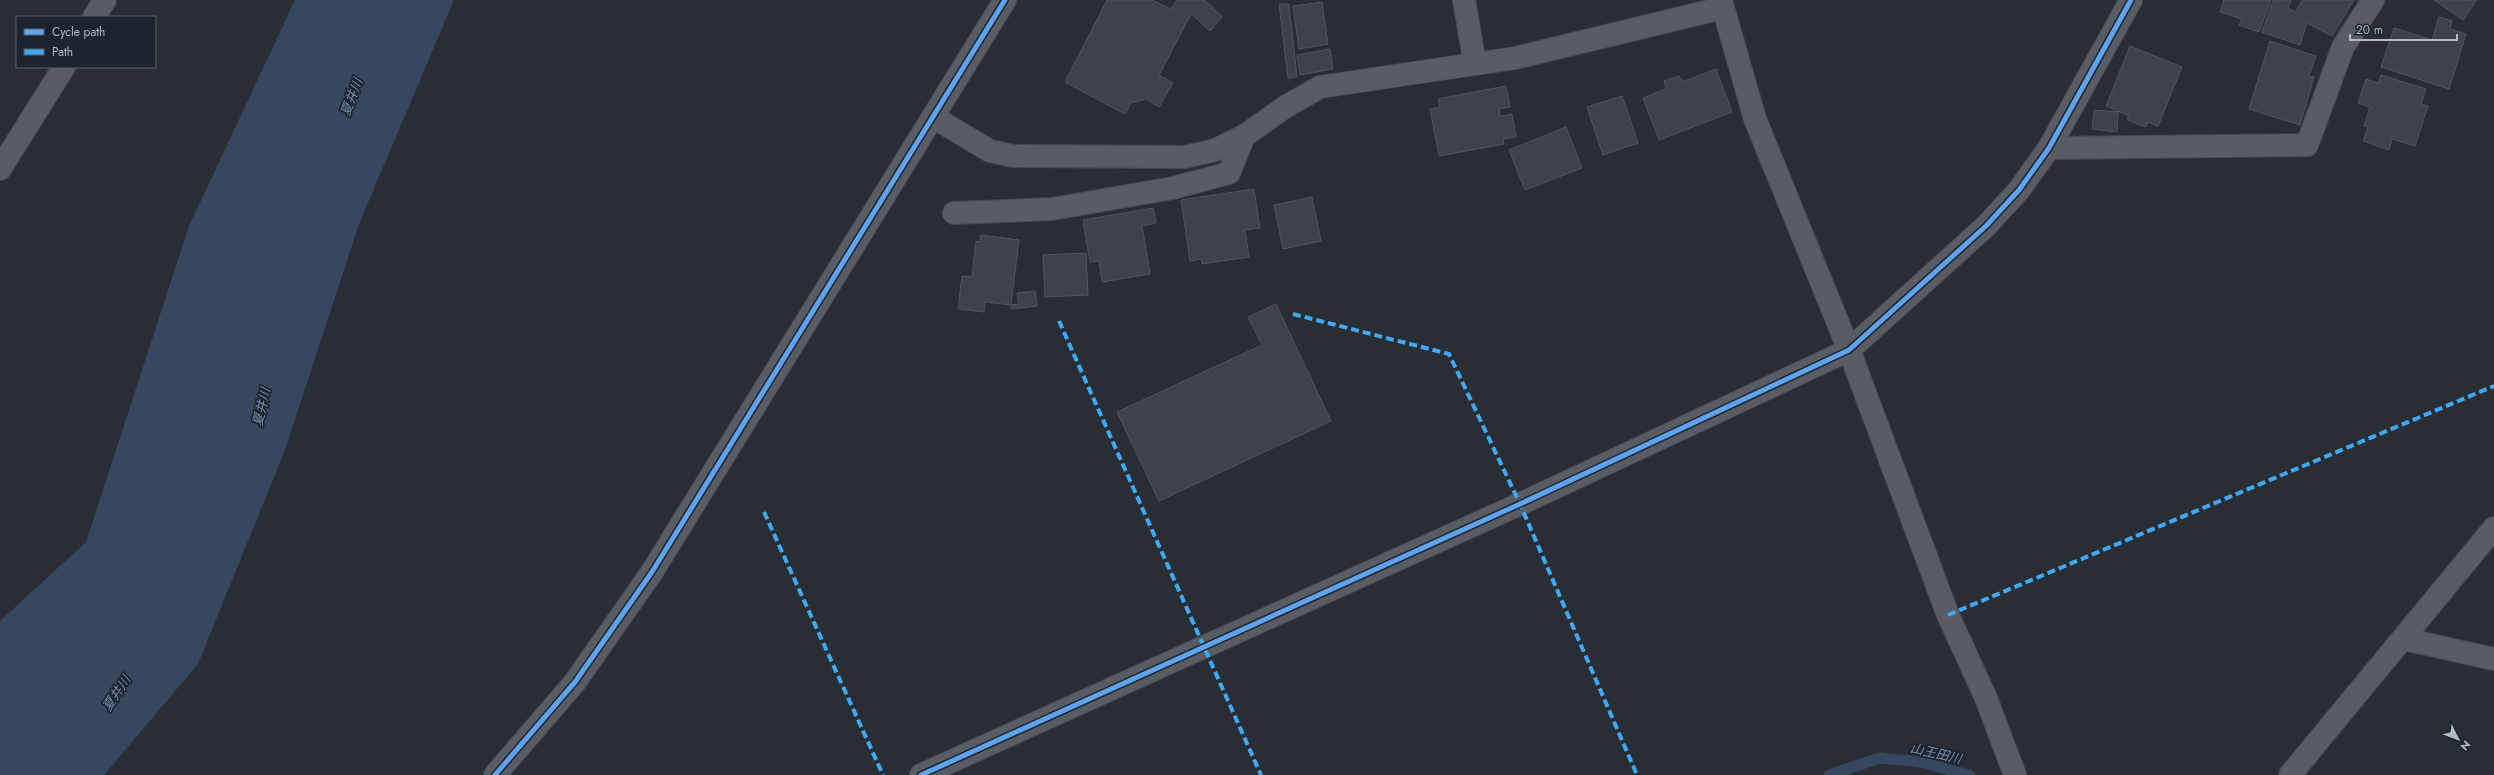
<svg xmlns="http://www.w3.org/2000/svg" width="2494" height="775" font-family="Jost,'Noto Sans JP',sans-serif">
  <rect width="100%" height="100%" fill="#292e35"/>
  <polygon fill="#374760" points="295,0 454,0 359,224 285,450 198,664 104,775 0,775 0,621 86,542 189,226"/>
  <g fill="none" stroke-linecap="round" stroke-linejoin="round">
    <polyline stroke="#374760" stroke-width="11" points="1829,775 1880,758 1921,762 1969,775"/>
  </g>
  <g fill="#3e4249" stroke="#51555d">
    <polygon points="1107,0 1152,0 1171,9 1177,0 1205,0 1222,17 1210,31 1191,14 1159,75 1173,83 1159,107 1146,99 1131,103 1125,114 1065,82"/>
    <polygon points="2222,0 2271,0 2259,32 2239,25 2242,19 2220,12 2224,1"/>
    <polygon points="2273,0 2291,0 2288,8 2295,12 2303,0 2354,0 2332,36 2307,23 2300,45 2262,32"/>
    <polygon points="2434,0 2477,0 2463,20"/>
    <polygon points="1322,2 1328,44 1299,49 1293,6"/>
    <polygon points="1279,4 1289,4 1297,77 1288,78"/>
    <polygon points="2439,17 2452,21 2450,29 2466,34 2449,89 2381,67 2394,28 2432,40"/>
    <polygon points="2270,41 2316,56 2309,76 2314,77 2300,125 2249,109"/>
    <polygon points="2130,46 2182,67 2158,126 2148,122 2146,127 2127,120 2129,116 2106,106"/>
    <polygon points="1330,49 1333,69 1300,75 1297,55"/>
    <polygon points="1716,69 1732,112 1659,140 1643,98 1666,89 1664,81 1679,76 1682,82"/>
    <polygon points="2381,75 2426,89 2421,104 2428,106 2415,146 2392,139 2389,150 2363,141 2368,127 2364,126 2370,107 2358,103 2366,79 2378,83"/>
    <polygon points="1506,86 1510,107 1499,109 1500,116 1512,114 1516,137 1503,139 1504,144 1439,156 1430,109 1440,107 1438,99"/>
    <polygon points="1622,96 1638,143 1603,155 1587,107"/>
    <polygon points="2094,110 2118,112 2117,132 2092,129"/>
    <polygon points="1566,127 1582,168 1525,190 1509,150"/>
    <polygon points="1254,189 1260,228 1245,230 1249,257 1202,264 1201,259 1190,261 1181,200"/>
    <polygon points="1312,197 1321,241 1283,249 1274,205"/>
    <polygon points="1153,208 1156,223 1142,226 1150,274 1102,282 1099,261 1090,262 1083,220"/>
    <polygon points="981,235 1019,240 1011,305 985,302 984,312 958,309 962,276 972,277 976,241 980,242"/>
    <polygon points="1086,253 1088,295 1045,297 1043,255"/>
    <polygon points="1035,291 1037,306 1012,309 1011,305 1019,304 1017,293"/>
    <polygon points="1276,304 1331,421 1159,501 1117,412 1262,345 1248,317"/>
  </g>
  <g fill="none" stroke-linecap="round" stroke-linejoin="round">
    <defs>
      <g id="minor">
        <polyline points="1464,0 1475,64"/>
        <polyline points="1721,0 1755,119 1849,350 1948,615 1986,698 2015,775"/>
        <polyline points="94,17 105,0"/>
        <polyline points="933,117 990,151 1013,156 1185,157 1215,150 1244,136 1285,107 1320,87 1515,58 1722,8"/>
        <polyline points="2049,148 2307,145 2343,47 2373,0"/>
        <polyline points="0,169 64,67"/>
        <polyline points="954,213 1052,209 1173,188 1229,173 1244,136"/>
        <polyline points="2404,639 2494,659"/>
        <polyline points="495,775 575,682 652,572 1005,0"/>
        <polyline points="921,775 1520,504 1849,350 1986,226 2019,190 2049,148 2131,0"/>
        <polyline points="2290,775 2494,528"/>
      </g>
    </defs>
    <use href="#minor" stroke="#474a50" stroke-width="24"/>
    <use href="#minor" stroke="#585c63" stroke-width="22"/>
    <g stroke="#3fa9f5" stroke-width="4" stroke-dasharray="8 4" stroke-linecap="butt">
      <polyline points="1293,314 1449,354 1520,504 1637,775"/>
      <polyline points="1059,321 1261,775"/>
      <polyline points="764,512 883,775"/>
      <polyline points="1948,615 2494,386"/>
    </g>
    <defs>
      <g id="cycleway">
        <polyline points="495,775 575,682 652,572 1005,0"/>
        <polyline points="921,775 1520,504 1849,350 1986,226 2019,190 2049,148 2131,0"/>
      </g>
    </defs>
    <use href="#cycleway" stroke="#1c2430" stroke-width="8"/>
    <use href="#cycleway" stroke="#60a3ed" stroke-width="5"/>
  </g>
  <g text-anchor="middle" stroke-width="3.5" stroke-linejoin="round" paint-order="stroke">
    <g font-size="13" font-style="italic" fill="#7a8fae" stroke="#1c2430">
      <text transform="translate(351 97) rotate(-69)" y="5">夏井川</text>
      <text transform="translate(261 407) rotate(-77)" y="5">夏井川</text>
      <text transform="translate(116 693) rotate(-56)" y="5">夏井川</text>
      <text transform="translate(1936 753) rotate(13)" y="5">山王田川</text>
    </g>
  </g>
  <rect x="16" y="16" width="140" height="52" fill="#1c2430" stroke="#58606c"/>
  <rect x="24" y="29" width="20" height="6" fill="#60a3ed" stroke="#58606c"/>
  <text x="52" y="36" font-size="12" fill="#b2b9c7">Cycle path</text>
  <rect x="24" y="49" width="20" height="6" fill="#3fa9f5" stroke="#58606c"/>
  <text x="52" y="56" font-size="12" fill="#b2b9c7">Path</text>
  <g transform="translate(2458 739) rotate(132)" stroke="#1c2430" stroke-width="3" paint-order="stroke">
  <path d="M0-3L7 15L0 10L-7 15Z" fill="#b2b9c7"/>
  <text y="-6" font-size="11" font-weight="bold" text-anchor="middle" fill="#b2b9c7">N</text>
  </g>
  <path d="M2350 34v6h107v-6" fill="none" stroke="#b2b9c7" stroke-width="2"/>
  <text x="2356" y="34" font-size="12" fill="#b2b9c7" stroke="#1c2430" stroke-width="3" paint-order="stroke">20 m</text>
</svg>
